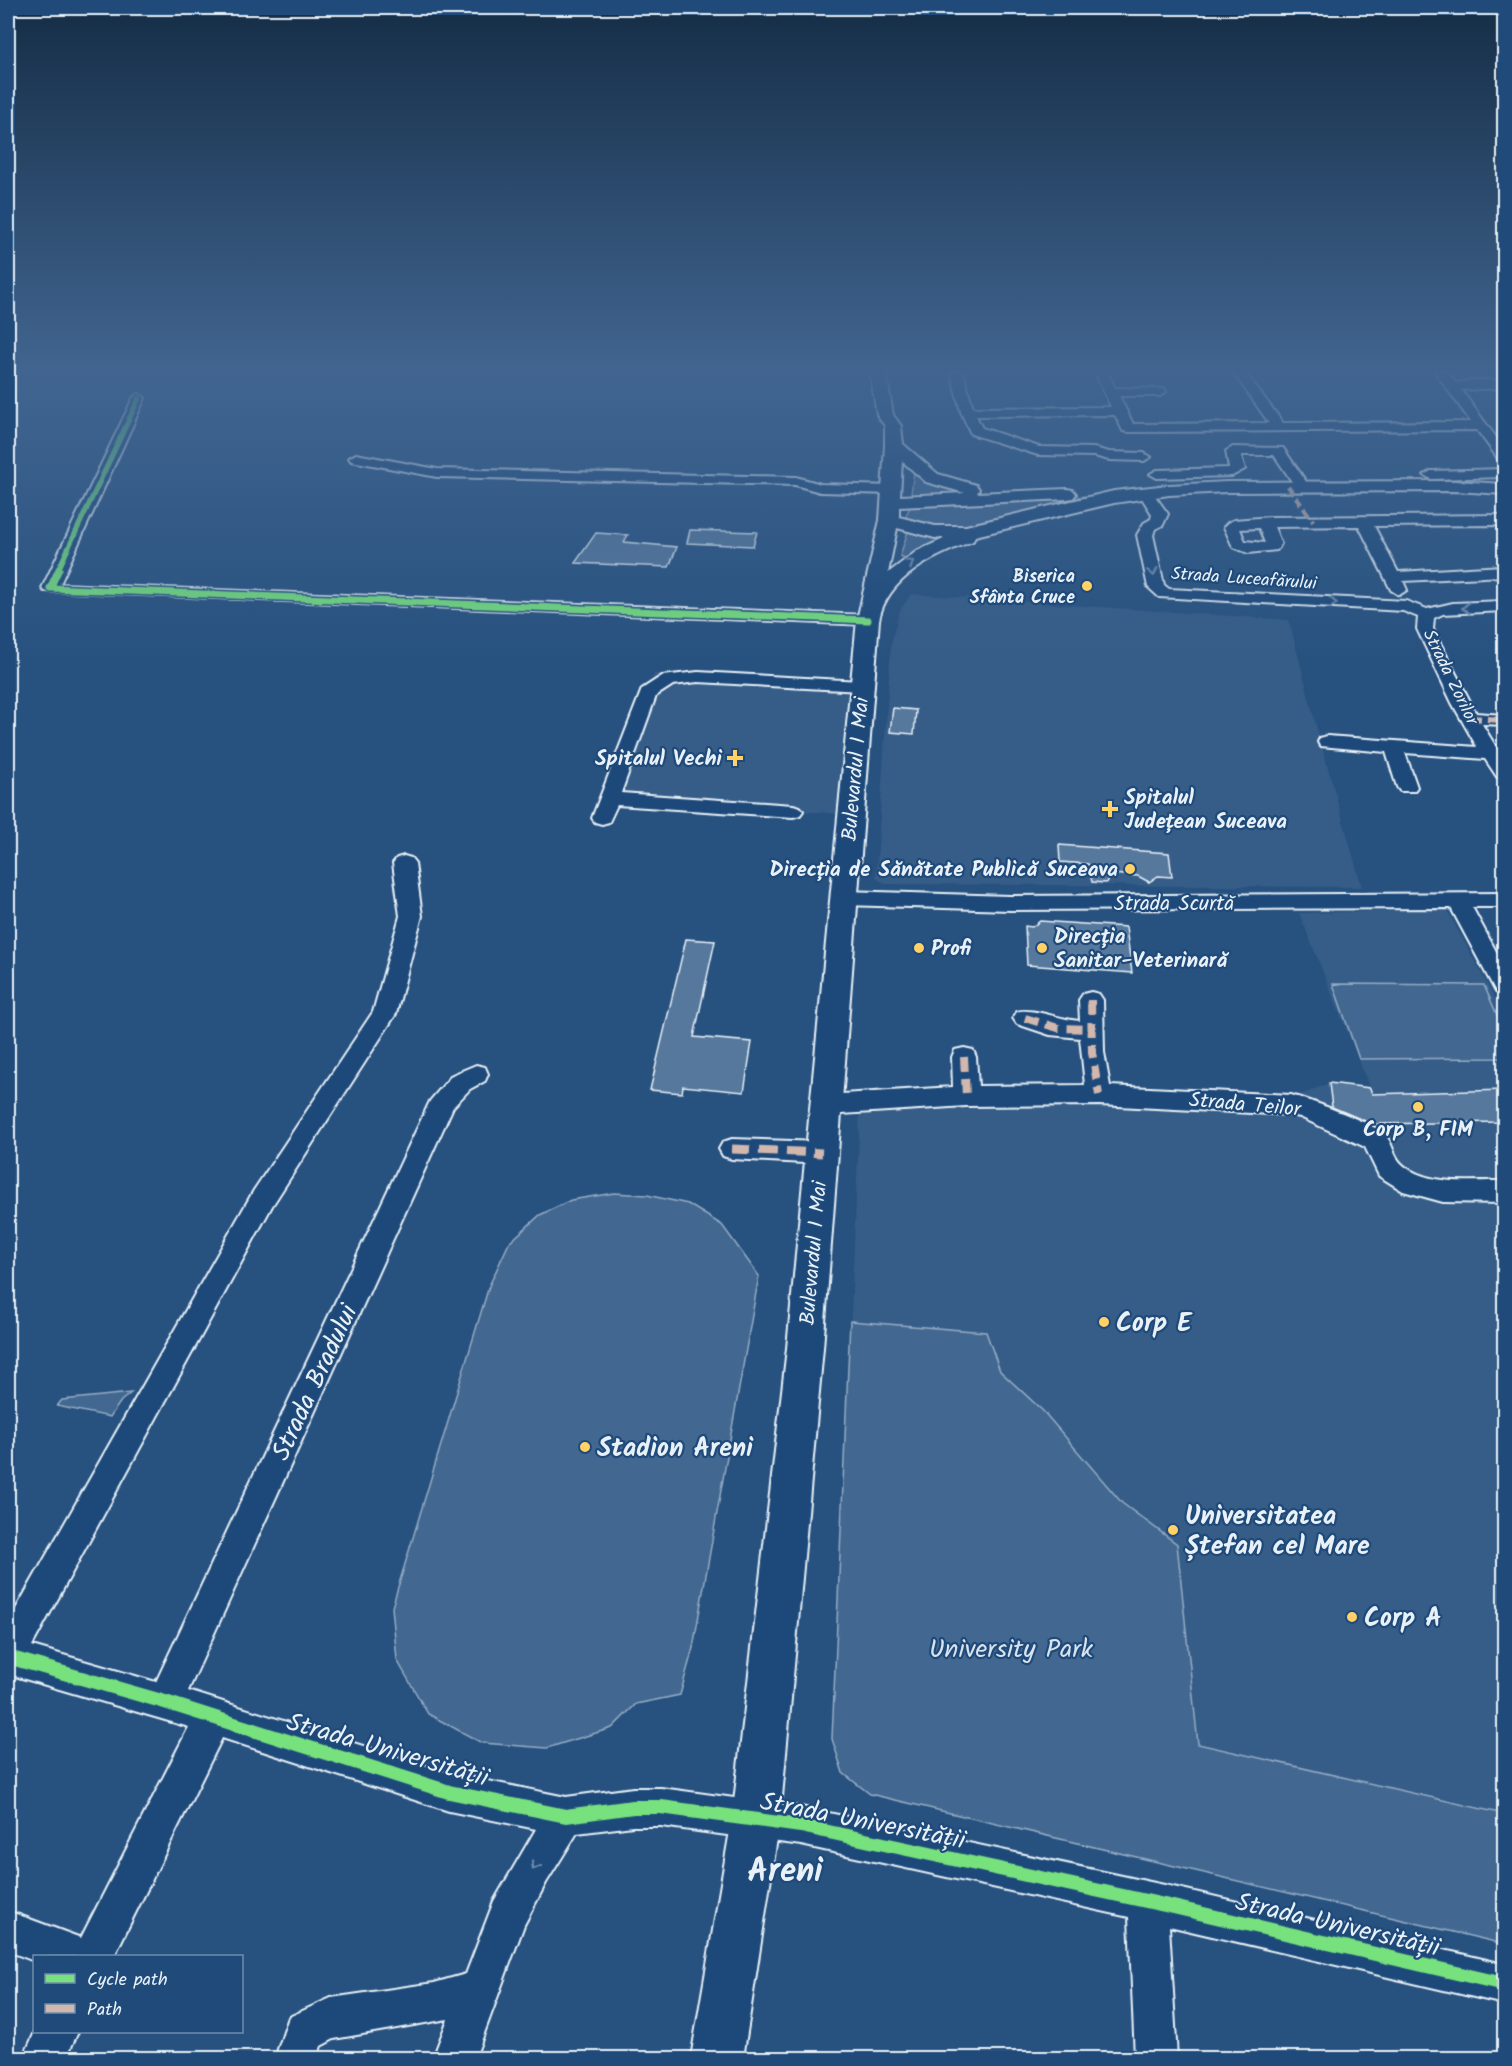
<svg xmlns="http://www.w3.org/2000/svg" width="1512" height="2066" font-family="Kalam,sans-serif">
  <rect width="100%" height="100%" fill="#27517f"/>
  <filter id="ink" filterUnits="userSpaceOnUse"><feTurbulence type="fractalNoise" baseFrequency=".0167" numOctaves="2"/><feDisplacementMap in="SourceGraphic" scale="12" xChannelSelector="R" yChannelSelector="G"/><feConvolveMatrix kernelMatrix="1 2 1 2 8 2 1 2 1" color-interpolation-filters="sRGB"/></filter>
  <g filter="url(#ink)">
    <g fill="#355d88">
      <polygon points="911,594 1289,620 1320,740 1362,887 886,884 876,878 891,644 899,612"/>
      <polygon points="654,674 853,686 841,814 609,798"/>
      <polygon points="1447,910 1504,1015 1504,1944 870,1794 843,1773 832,1739 860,1109 1123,1101 1300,1114 1298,1096 1329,1083 1370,1088 1299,913"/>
    </g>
    <g fill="#436891" stroke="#96acc4" stroke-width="1.5">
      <polygon points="914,470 962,490 999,494 916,497 911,494"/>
      <polygon points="1090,496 954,530 909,522 906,516 911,504"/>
      <polygon points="908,531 954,537 907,559 900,556"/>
      <polygon points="1333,984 1484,985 1504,1031 1504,1058 1359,1059"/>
      <polygon points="614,1193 647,1195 688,1204 722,1225 759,1276 693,1648 680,1695 636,1704 612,1728 547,1748 482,1743 428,1714 397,1660 392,1607 489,1286 509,1243 540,1215 571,1200"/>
      <polygon points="850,1321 986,1332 1000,1371 1043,1411 1122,1503 1177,1544 1198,1744 1504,1814 1504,1944 870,1794 843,1773 832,1739"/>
      <polygon points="131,1393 121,1401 110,1417 57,1406 62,1400"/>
    </g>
    <g fill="#57789d" stroke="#e8f1f8" stroke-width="1.5">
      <polygon points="690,530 757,532 753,546 687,543"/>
      <polygon points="596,533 628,535 624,542 677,547 669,567 575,563"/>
      <polygon points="893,708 916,710 914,734 890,732"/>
      <polygon points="1059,845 1169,853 1172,877 1158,876 1149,882 1138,876 1110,874 1106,883 1092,882 1088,864 1060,862"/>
      <polygon points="1040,921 1126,927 1132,973 1027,965 1025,926 1032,927"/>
      <polygon points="686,939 715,941 694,1037 752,1042 744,1092 683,1086 682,1093 650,1090"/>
      <polygon points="1329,1083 1370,1088 1372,1094 1504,1090 1504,1122 1372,1124 1332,1107"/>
    </g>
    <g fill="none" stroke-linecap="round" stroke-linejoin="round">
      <defs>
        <g id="minor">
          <polygon points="951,372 963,372 973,408 1111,407 1095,372 1107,372 1115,388 1165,389 1166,392 1160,396 1119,396 1133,424 1269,423 1233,372 1245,372 1283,423 1471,422 1435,372 1447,372 1456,383 1474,380 1504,380 1504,388 1461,390 1504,448 1504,461 1499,460 1477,430 1128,432 1123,431 1115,415 976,416 982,428 1039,447 1094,448 1109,452 1144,453 1151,457 1144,461 1109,460 1094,456 1038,455 971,434 961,412"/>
          <polygon points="139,394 145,398 60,584 868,615 876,620 868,625 44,591 42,588 133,398"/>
          <polygon points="1233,447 1283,448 1309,486 1307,489 1297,489 1274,455 1241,455 1245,469 1232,476 1157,478 1150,474 1157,470 1229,468 1226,451"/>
          <polygon points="356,454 437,469 796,477 821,484 892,486 899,490 892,494 820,492 795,485 437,477 351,461 349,458"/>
          <polygon points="1504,469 1504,477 1431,479 1424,475 1431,471"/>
          <polygon points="1145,488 1150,489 1168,514 1163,525 1155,529 1153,535 1164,585 1169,589 1406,601 1427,609 1453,603 1504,601 1504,611 1443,614 1434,618 1433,629 1476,713 1504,715 1504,725 1482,724 1504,760 1504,779 1497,777 1485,759 1405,753 1417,787 1414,791 1400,791 1397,787 1386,752 1320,746 1318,742 1320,738 1327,736 1477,747 1452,703 1417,629 1418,617 1403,611 1159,597 1148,587 1137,535 1144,523 1151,519 1152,514 1138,492"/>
          <path d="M1501 515 1504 516V530L1496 525 1374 526 1398 572 1504 566V576L1403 581 1407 590 1399 595 1391 590 1359 526 1274 527 1281 544 1277 550 1248 553 1233 547 1224 527 1229 522 1234 520 1271 517ZM1259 528 1265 543 1245 541 1240 529Z"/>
          <polygon points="698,672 861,681 867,682 870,686 867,690 861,691 698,682 673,685 656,696 621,793 793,805 800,807 803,811 800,815 793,817 617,805 609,822 602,824 595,822 592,818 642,689 662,676"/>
          <polygon points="404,856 411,858 415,863 422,916 396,1014 272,1206 32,1646 156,1682 430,1101 452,1075 476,1065 485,1067 488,1074 485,1081 470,1089 453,1107 188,1691 449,1773 566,1797 633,1788 661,1788 801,1807 1169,1886 1504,1964 1504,2004 1169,1926 1177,2058 1135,2058 1129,1917 801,1845 661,1826 633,1826 577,1833 546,1883 524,1925 475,2058 433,2058 448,2019 334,2039 321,2046 317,2058 275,2058 289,2017 331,1998 434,1983 466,1974 494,1901 536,1829 449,1811 222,1738 114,1956 34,1956 34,1961 8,1951 8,1911 81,1938 189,1727 8,1674 8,1623 254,1190 373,1012 400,916 393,863 397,858"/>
          <polygon points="844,891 1010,896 1504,893 1504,907 1472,907 1504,966 1504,994 1496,992 1451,908 1010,910 844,905 836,903 833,898 836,893"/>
          <path d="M1091 992 1099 994 1103 1000 1104 1052 1110 1086 1291 1095C1307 1099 1373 1123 1384 1134 1396 1146 1390 1158 1410 1170 1437 1186 1474 1180 1504 1181V1203L1443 1202 1403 1191 1379 1176 1365 1147 1300 1117 1291 1115 1099 1105 966 1106 826 1115 817 1112 813 1105 817 1098 826 1095 953 1087 952 1057 955 1050 964 1048 973 1050 976 1057 978 1086 1085 1085 1080 1038 1050 1035 1017 1024 1013 1018 1017 1012C1031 1007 1060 1020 1080 1021L1079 1000 1083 994Z"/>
          <polygon points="732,1139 822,1142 831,1146 835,1153 831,1160 822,1164 732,1159 723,1156 719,1149 723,1142"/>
          <polygon points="35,2032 78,2032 66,2058 23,2058"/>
        </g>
        <path id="major" d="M870 372H886L893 415 901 426 903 444 938 474 976 485 979 489 977 493 1067 489 1073 490 1076 494 1073 498 1067 499 899 507V517L935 526H966L1114 491 1169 485 1227 482 1455 481 1504 484V494L1455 491 1227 492 1169 495 1114 503 975 536 973 541C936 555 887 577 879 620L823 1348 780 1819 743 2058H691L732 1819 787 1348 857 620 880 520 885 446V426L877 415ZM902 461 926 482 965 493 900 496ZM897 528 935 538H946L917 551 888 573Z"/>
      </defs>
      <use href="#minor" stroke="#e8f1f8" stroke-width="4"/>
      <use href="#major" stroke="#e8f1f8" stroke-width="4"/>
      <use href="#minor" fill="#1f4a7a" fill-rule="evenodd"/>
      <use href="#major" fill="#1f4a7a" fill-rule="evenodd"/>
      <polyline stroke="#d1b7ad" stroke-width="4.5" stroke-dasharray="9 4.5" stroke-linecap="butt" points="1288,486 1313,521"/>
      <polyline stroke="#d1b7ad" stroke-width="6" stroke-dasharray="11 6" stroke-linecap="butt" points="1470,718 1504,720"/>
      <g stroke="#d1b7ad" stroke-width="8" stroke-dasharray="14 8" stroke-linecap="butt">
        <polyline points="1091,1000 1092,1052 1099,1095"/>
        <polyline points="1025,1018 1058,1028 1092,1029"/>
        <polyline points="964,1057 966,1096"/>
      </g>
      <polyline stroke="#d1b7ad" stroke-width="9" stroke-dasharray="18 9" stroke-linecap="butt" points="732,1149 822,1153"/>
      <defs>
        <polyline id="cycleway-far2" points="58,570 139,398"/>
        <polyline id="cycleway-far1" points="59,569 50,588 868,620"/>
        <polyline id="cycleway" points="8,1657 165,1702 449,1792 566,1816 633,1807 661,1807 801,1826 1169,1906 1504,1984"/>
      </defs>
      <use href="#cycleway-far2" stroke="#1f4a7a" stroke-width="8"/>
      <use href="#cycleway-far1" stroke="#1f4a7a" stroke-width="10"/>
      <use href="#cycleway" stroke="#1f4a7a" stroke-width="18"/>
      <use href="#cycleway-far2" stroke="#77e17e" stroke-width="5"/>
      <use href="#cycleway-far1" stroke="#77e17e" stroke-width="7"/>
      <use href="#cycleway" stroke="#77e17e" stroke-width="14"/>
    </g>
    <defs><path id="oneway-chevron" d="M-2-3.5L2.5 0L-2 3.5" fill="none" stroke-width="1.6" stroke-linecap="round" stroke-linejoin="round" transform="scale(1.5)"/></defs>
    <g stroke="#6f8dac">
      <use href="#oneway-chevron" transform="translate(910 563) rotate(-34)"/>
      <use href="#oneway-chevron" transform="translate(1153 572) rotate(78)"/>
      <use href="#oneway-chevron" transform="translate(1333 603) rotate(2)"/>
      <use href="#oneway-chevron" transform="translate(1466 608) rotate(177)"/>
      <use href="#oneway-chevron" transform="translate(535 1866) rotate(121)"/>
    </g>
  </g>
  <linearGradient id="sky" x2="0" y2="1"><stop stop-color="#152d46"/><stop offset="0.56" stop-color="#416590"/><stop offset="1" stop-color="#416590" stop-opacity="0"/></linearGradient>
  <rect width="1512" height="661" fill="url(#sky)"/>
  <g fill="#ffd166" stroke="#1f4a7a" stroke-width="2">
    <circle cx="1087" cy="586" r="6"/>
    <path d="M732 749h6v6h6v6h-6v6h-6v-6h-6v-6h6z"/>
    <path d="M1107 800h6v6h6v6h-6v6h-6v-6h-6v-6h6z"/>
    <circle cx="1130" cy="869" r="6"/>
    <circle cx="919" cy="948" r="6"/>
    <circle cx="1042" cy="948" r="6"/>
    <circle cx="1418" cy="1107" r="6"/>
    <circle cx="1104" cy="1322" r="6"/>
    <circle cx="585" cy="1447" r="6"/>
    <circle cx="1173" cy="1530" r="6"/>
    <circle cx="1352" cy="1617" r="6"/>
  </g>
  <g text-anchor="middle" stroke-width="4.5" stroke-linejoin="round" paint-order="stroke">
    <g font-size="18" font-weight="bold" fill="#e8f1f8" stroke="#1f4a7a" text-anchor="end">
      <text x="1075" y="582">Biserica<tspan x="1075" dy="21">Sfânta Cruce</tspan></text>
    </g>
    <g font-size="18" fill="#e8f1f8" stroke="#1f4a7a">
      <text transform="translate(1244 578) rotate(4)" y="6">Strada Luceafărului</text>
      <text transform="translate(1451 677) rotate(64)" y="6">Strada Zorilor</text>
    </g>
    <g font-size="21" font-weight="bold" fill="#e8f1f8" stroke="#1f4a7a" text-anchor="start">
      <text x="722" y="765" text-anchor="end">Spitalul Vechi</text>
      <text x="1124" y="804">Spitalul<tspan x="1124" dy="24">Județean Suceava</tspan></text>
      <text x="1118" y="876" text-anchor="end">Direcția de Sănătate Publică Suceava</text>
      <text x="1054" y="943">Direcția<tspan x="1054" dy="24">Sanitar-Veterinară</tspan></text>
      <text x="931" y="955">Profi</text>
      <text x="1418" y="1136" text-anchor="middle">Corp B, FIM</text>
    </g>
    <g font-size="21" fill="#e8f1f8" stroke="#1f4a7a">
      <text transform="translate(855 769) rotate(-85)" y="7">Bulevardul 1 Mai</text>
      <text x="1174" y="910">Strada Scurtă</text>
      <text transform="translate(1245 1104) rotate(5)" y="7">Strada Teilor</text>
      <text transform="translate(813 1253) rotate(-85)" y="7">Bulevardul 1 Mai</text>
    </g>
    <g font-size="26" font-weight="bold" fill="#e8f1f8" stroke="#1f4a7a" text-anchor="start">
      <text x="1116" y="1331">Corp E</text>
      <text x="597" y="1456">Stadion Areni</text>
      <text x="1185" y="1524">Universitatea<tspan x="1185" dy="30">Ștefan cel Mare</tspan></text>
      <text x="1364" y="1626">Corp A</text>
    </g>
    <g font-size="26" fill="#e8f1f8" stroke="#1f4a7a">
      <text transform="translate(314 1382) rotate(-65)" y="9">Strada Bradului</text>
      <text transform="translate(388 1749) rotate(16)" y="9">Strada Universității</text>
      <text transform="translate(863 1820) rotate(11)" y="9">Strada Universității</text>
      <text transform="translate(1338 1924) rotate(13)" y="9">Strada Universității</text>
    </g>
    <g font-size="26" fill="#d8e3ee" stroke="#1f4a7a">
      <text x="1011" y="1657">University Park</text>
    </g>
    <g font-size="33" font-weight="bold" fill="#e8f1f8" stroke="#1f4a7a">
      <text x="785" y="1881">Areni</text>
    </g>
  </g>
  <rect width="1512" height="2066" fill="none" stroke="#1f4a7a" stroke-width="30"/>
  <rect x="15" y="15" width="1482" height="2036" fill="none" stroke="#e8f1f8" stroke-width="2" filter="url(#ink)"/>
  <rect x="33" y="1955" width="210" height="78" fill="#1f4a7a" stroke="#6f8dac" stroke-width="1.5"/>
  <rect x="45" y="1974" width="30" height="9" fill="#77e17e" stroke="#6f8dac" stroke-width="1.5"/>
  <text x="87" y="1985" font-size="18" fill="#e8f1f8">Cycle path</text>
  <rect x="45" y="2004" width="30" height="9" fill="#d1b7ad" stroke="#6f8dac" stroke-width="1.5"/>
  <text x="87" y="2015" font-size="18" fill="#e8f1f8">Path</text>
</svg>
